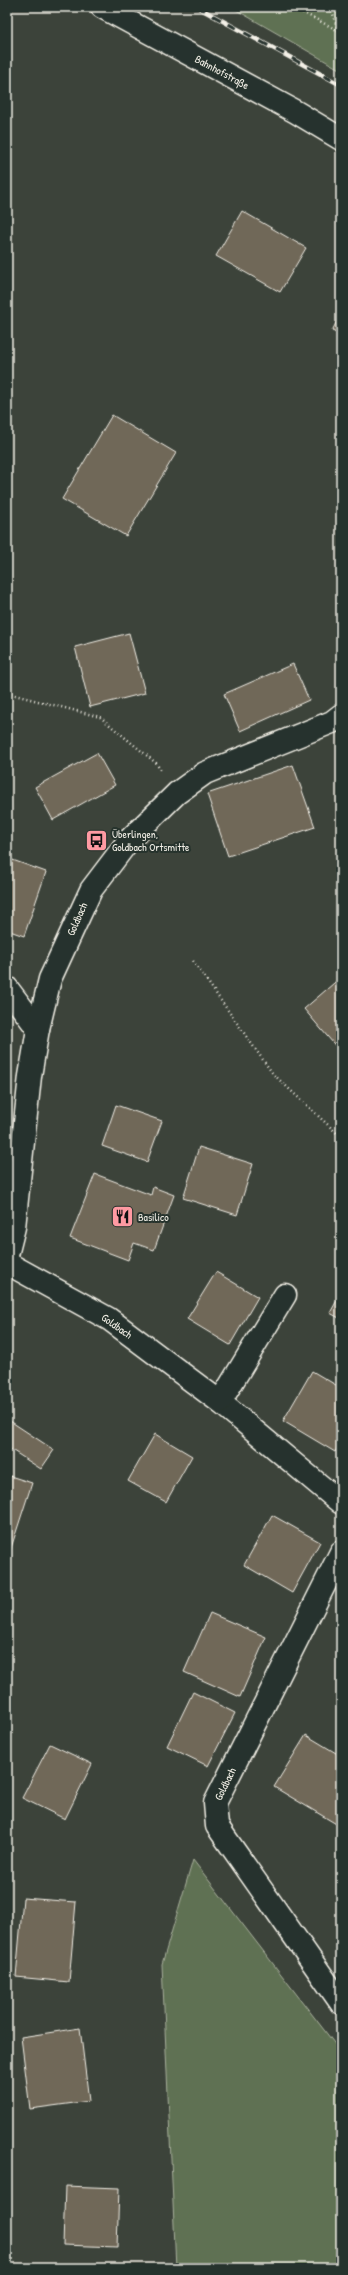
<svg xmlns="http://www.w3.org/2000/svg" width="348" height="2275" font-family="'Patrick Hand',sans-serif">
  <rect width="100%" height="100%" fill="#3c433a"/>
  <filter id="ink" filterUnits="userSpaceOnUse"><feTurbulence type="fractalNoise" baseFrequency=".025" numOctaves="2"/><feDisplacementMap in="SourceGraphic" scale="8" xChannelSelector="R" yChannelSelector="G"/><feConvolveMatrix kernelMatrix="1 2 1 2 8 2 1 2 1" color-interpolation-filters="sRGB"/></filter>
  <g filter="url(#ink)">
    <g fill="#5f7153" stroke="#aab19e">
      <polygon points="231,7 341,7 341,70"/>
      <polygon points="193,1860 341,2052 341,2268 176,2268 162,1964"/>
    </g>
    <g fill="#706759" stroke="#f4f1e8">
      <polygon points="242,211 306,248 280,292 216,256"/>
      <polygon points="341,313 341,335 332,331"/>
      <polygon points="112,415 176,453 126,536 62,499"/>
      <polygon points="129,633 145,693 90,707 75,647"/>
      <polygon points="293,664 309,700 240,731 224,694"/>
      <polygon points="97,753 115,785 53,820 35,787"/>
      <polygon points="293,765 315,827 228,856 207,794"/>
      <polygon points="7,858 46,872 24,936 7,930"/>
      <polygon points="341,977 341,1048 339,1050 304,1009"/>
      <polygon points="116,1105 162,1121 147,1162 102,1146"/>
      <polygon points="199,1147 253,1164 237,1215 183,1198"/>
      <polygon points="95,1174 151,1195 153,1187 174,1195 154,1250 134,1243 128,1260 70,1238"/>
      <polygon points="216,1272 258,1297 230,1345 187,1319"/>
      <polygon points="341,1293 341,1319 330,1313"/>
      <polygon points="312,1371 341,1388 341,1442 335,1452 283,1421"/>
      <polygon points="7,1419 54,1450 41,1469 7,1447"/>
      <polygon points="155,1434 192,1456 166,1502 128,1481"/>
      <polygon points="7,1475 32,1483 9,1554 7,1553"/>
      <polygon points="272,1515 320,1542 292,1593 244,1565"/>
      <polygon points="210,1613 266,1637 240,1697 184,1672"/>
      <polygon points="193,1692 235,1713 208,1766 167,1746"/>
      <polygon points="306,1735 341,1756 341,1820 338,1825 274,1787"/>
      <polygon points="50,1744 92,1764 65,1819 22,1798"/>
      <polygon points="23,1898 76,1902 69,1982 16,1977"/>
      <polygon points="80,2028 89,2101 30,2109 21,2037"/>
      <polygon points="65,2186 119,2188 117,2247 63,2245"/>
    </g>
    <g fill="none" stroke-linecap="round" stroke-linejoin="round">
      <defs>
        <g id="minor">
          <polyline points="102,7 296,112 341,139"/>
          <polyline points="7,988 38,1029"/>
          <polyline points="7,1255 14,1227 30,1076 38,1029 50,979 91,890 129,840 177,793 205,773 332,722 341,715"/>
          <polyline points="7,1263 109,1319 220,1402 341,1503"/>
          <polyline points="220,1402 285,1295"/>
          <polyline points="341,1552 215,1803 217,1826 341,2003"/>
        </g>
      </defs>
      <use href="#minor" stroke="#f4f1e8" stroke-width="25"/>
      <g stroke="#f4f1e8" stroke-width="2.5" stroke-dasharray="1 3" stroke-linecap="butt">
        <polyline points="292,7 341,32"/>
        <polyline points="331,7 338,31"/>
        <polyline points="7,693 100,717 156,763 161,771"/>
        <polyline points="193,961 273,1074 341,1137"/>
      </g>
      <use href="#minor" stroke="#26332d" stroke-width="22"/>
      <defs>
        <polyline id="rail" points="197,7 341,85"/>
      </defs>
      <use href="#rail" stroke="#f4f1e8" stroke-width="4.5"/>
      <use href="#rail" stroke="#26332d" stroke-width="3" stroke-dasharray="9" stroke-linecap="butt"/>
    </g>
  </g>
  <defs>
    <symbol id="bus-square" viewBox="-11 -11 22 22"><rect x="-9" y="-9" width="18" height="18" rx="4" fill="#ff9aa2" stroke="#26332d"/><path d="M-5-6H5V4H4V6H2V4H-2V6H-4V4H-5ZM-3.5-4V0h7V-4ZM-3.5 1.2v1.5H-2V1.2ZM2 1.2v1.5H3.5V1.2Z" fill="#111"/></symbol>
    <symbol id="restaurant-square" viewBox="-11 -11 22 22"><rect x="-9" y="-9" width="18" height="18" rx="4" fill="#ff9aa2" stroke="#26332d"/><path d="M-5-6h1v4h1v-4h1v4h1v-4h1v5L-1.5 .5V6h-2V.5L-5-1ZM5-6V6H3V1.5H1.5Q1.5-4 5-6Z" fill="#111"/></symbol>
  </defs>
  <g fill-rule="evenodd">
    <use href="#bus-square" x="84" y="828" width="25" height="25"/>
    <use href="#restaurant-square" x="110" y="1204" width="25" height="25"/>
  </g>
  <g text-anchor="middle" stroke-width="4" stroke-linejoin="round" paint-order="stroke">
    <g font-size="11" fill="#f4f1e8" stroke="#26332d">
      <text transform="translate(222 72) rotate(28)" y="4">Bahnhofstraße</text>
      <text transform="translate(77 919) rotate(-66)" y="4">Goldbach</text>
      <text transform="translate(117 1326) rotate(35)" y="4">Goldbach</text>
      <text transform="translate(225 1784) rotate(-64)" y="4">Goldbach</text>
    </g>
    <g font-size="11" fill="#f4f1e8" stroke="#26332d" text-anchor="start">
      <text x="112" y="838">Überlingen,<tspan x="112" dy="13">Goldbach Ortsmitte</tspan></text>
      <text x="138" y="1221">Basilico</text>
    </g>
  </g>
  <rect width="348" height="2275" fill="none" stroke="#26332d" stroke-width="24"/>
  <rect x="12" y="12" width="324" height="2251" fill="none" stroke="#f4f1e8" stroke-width="1.5" filter="url(#ink)"/>
</svg>
